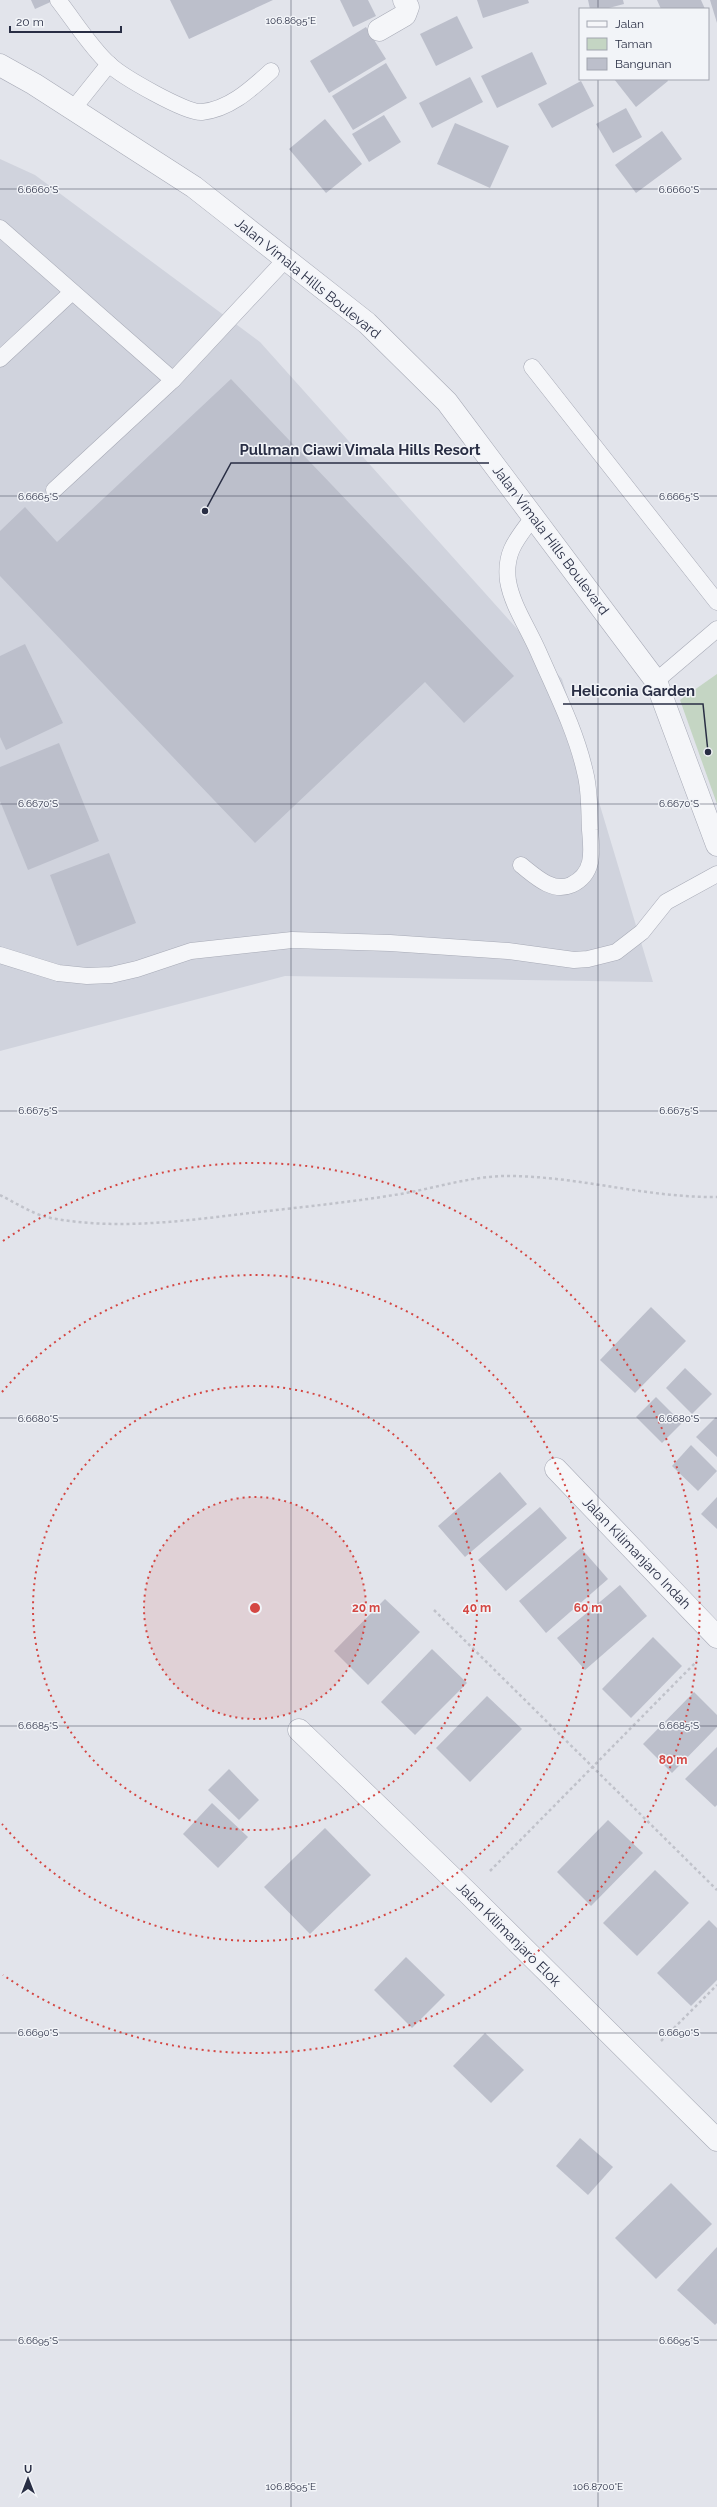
<svg xmlns="http://www.w3.org/2000/svg" width="717" height="2507" font-family="Raleway,sans-serif">
  <rect width="100%" height="100%" fill="#e2e4eb"/>
  <polygon fill="#d0d3dd" points="0,159 35,175 260,342 562,679 653,982 285,976 0,1051"/>
  <polygon fill="#c4d5c3" points="717,674 717,804 680,700"/>
  <g fill="#bcbfcb">
    <polygon points="31,0 55,0 35,9"/>
    <polygon points="170,0 273,0 189,39"/>
    <polygon points="340,0 368,0 376,16 353,27"/>
    <polygon points="477,0 528,0 529,3 483,18"/>
    <polygon points="588,0 623,0 624,4 605,9 590,9"/>
    <polygon points="657,0 701,0 705,9 661,9"/>
    <polygon points="710,0 717,0 717,23"/>
    <polygon points="457,16 473,48 436,66 420,34"/>
    <polygon points="366,27 386,59 329,93 310,61"/>
    <polygon points="532,52 547,84 497,108 481,76"/>
    <polygon points="386,63 407,98 353,130 332,96"/>
    <polygon points="470,77 483,102 432,128 419,103"/>
    <polygon points="614,79 667,79 668,81 636,107"/>
    <polygon points="581,81 594,106 552,128 538,104"/>
    <polygon points="626,108 642,137 613,153 596,124"/>
    <polygon points="384,115 401,142 369,162 352,134"/>
    <polygon points="325,119 362,164 326,193 289,149"/>
    <polygon points="455,123 509,146 490,188 437,164"/>
    <polygon points="662,131 682,159 636,193 615,165"/>
    <polygon points="231,379 514,676 464,723 425,682 255,843 0,576 0,531 25,507 57,542"/>
    <polygon points="25,644 63,723 6,750 0,737 0,656"/>
    <polygon points="59,743 99,841 28,870 0,801 0,767"/>
    <polygon points="109,853 136,923 77,946 50,875"/>
    <polygon points="651,1307 686,1341 635,1393 600,1360"/>
    <polygon points="685,1368 712,1394 692,1414 666,1388"/>
    <polygon points="656,1397 682,1423 662,1443 636,1417"/>
    <polygon points="716,1417 717,1418 717,1457 696,1437"/>
    <polygon points="691,1445 717,1471 698,1491 672,1466"/>
    <polygon points="500,1472 527,1504 465,1557 438,1526"/>
    <polygon points="717,1497 717,1529 701,1514"/>
    <polygon points="540,1507 567,1538 506,1591 478,1560"/>
    <polygon points="581,1548 608,1579 546,1633 519,1601"/>
    <polygon points="620,1585 647,1616 585,1670 557,1638"/>
    <polygon points="385,1599 420,1632 368,1685 334,1651"/>
    <polygon points="653,1637 682,1666 631,1718 602,1689"/>
    <polygon points="432,1649 467,1683 415,1735 381,1702"/>
    <polygon points="694,1692 717,1715 717,1727 672,1773 643,1744"/>
    <polygon points="487,1696 522,1729 470,1782 436,1748"/>
    <polygon points="717,1747 717,1805 715,1807 685,1779"/>
    <polygon points="229,1769 259,1800 239,1820 208,1790"/>
    <polygon points="212,1803 248,1837 218,1868 183,1834"/>
    <polygon points="608,1820 643,1853 591,1906 557,1872"/>
    <polygon points="325,1828 371,1875 310,1934 264,1887"/>
    <polygon points="655,1870 689,1903 637,1956 603,1923"/>
    <polygon points="709,1920 717,1928 717,1980 691,2006 657,1973"/>
    <polygon points="406,1957 445,1995 412,2028 374,1990"/>
    <polygon points="485,2033 524,2070 491,2103 453,2066"/>
    <polygon points="580,2138 613,2167 588,2195 556,2166"/>
    <polygon points="671,2183 712,2224 656,2279 615,2238"/>
    <polygon points="717,2247 717,2323 715,2325 677,2290"/>
  </g>
  <g fill="none" stroke-linecap="round" stroke-linejoin="round">
    <defs>
      <g id="lane">
        <path d="M58 0C73 19 91 48 109 64 121 76 187 114 202 112 230 109 251 89 271 71"/>
        <polyline points="73,109 109,64"/>
        <polyline points="0,228 173,380"/>
        <polyline points="0,359 71,293"/>
        <polyline points="532,367 717,602"/>
        <polyline points="54,490 173,380 286,259"/>
        <polyline points="656,681 717,629"/>
        <path d="M521 865C535 876 552 893 571 885 595 874 592 851 590 830 589 811 590 790 585 772 576 731 555 690 538 651 528 628 512 605 508 581 504 551 518 538 534 516"/>
        <polyline points="0,955 58,973 87,976 111,975 137,969 191,951 292,940 390,943 508,951 574,960 588,959 616,952 642,932 666,902 717,874"/>
      </g>
      <g id="street">
        <polyline points="379,30 405,15 408,7 404,0"/>
        <polyline points="0,65 34,84 194,187 367,323 447,402 656,681 717,845"/>
        <polyline points="556,1469 717,1637"/>
        <polyline points="299,1730 468,1893 717,2140"/>
      </g>
    </defs>
    <use href="#lane" stroke="#a7aab6" stroke-width="17"/>
    <use href="#street" stroke="#a7aab6" stroke-width="23"/>
    <g stroke="#c0c2ca" stroke-width="2.5" stroke-dasharray="3 3" stroke-linecap="butt">
      <path d="M0 1195C14 1202 31 1213 46 1217 113 1231 183 1221 250 1213 302 1207 354 1202 406 1193 438 1187 470 1177 503 1176 575 1175 645 1198 717 1197"/>
      <polyline points="434,1610 717,1890"/>
      <polyline points="490,1871 697,1661"/>
      <polyline points="661,2041 717,1985"/>
    </g>
    <use href="#lane" stroke="#f5f6f9" stroke-width="16"/>
    <use href="#street" stroke="#f5f6f9" stroke-width="22"/>
  </g>
  <path fill="none" stroke="#292e44" stroke-width="1" stroke-opacity="0.45" d="M291 0V2507M598 0V9M598 79V2507M0 189H717M0 496H717M0 804H717M0 1111H717M0 1418H717M0 1726H717M0 2033H717M0 2340H717"/>
  <circle cx="255" cy="1608" r="111" fill="#d44743" fill-opacity=".12"/>
  <g fill="none" stroke="#d44743" stroke-width="2" stroke-dasharray="2 4">
    <circle cx="255" cy="1608" r="111"/>
    <circle cx="255" cy="1608" r="222"/>
    <path d="M2 1392A333 333 0 1 1 2 1824"/>
    <path d="M3 1241A445 445 0 1 1 3 1975"/>
  </g>
  <g text-anchor="middle" stroke-width="3" stroke-linejoin="round" paint-order="stroke">
    <g font-size="14" fill="#292e44" stroke="#f2f4f8">
      <text transform="translate(308 278) rotate(39)" y="5">Jalan Vimala Hills Boulevard</text>
      <text transform="translate(551 540) rotate(53)" y="5">Jalan Vimala Hills Boulevard</text>
      <text transform="translate(637 1553) rotate(46)" y="5">Jalan Kilimanjaro Indah</text>
      <text transform="translate(509 1934) rotate(45)" y="5">Jalan Kilimanjaro Elok</text>
    </g>
  </g>
  <g font-size="10" text-anchor="middle" fill="#292e44" stroke="#f2f4f8" stroke-width="3" stroke-linejoin="round" paint-order="stroke">
    <text x="291" y="24">106.8695°E</text>
    <text x="38" y="193">6.6660°S</text>
    <text x="679" y="193">6.6660°S</text>
    <text x="38" y="500">6.6665°S</text>
    <text x="679" y="500">6.6665°S</text>
    <text x="38" y="807">6.6670°S</text>
    <text x="679" y="807">6.6670°S</text>
    <text x="38" y="1114">6.6675°S</text>
    <text x="679" y="1114">6.6675°S</text>
    <text x="38" y="1422">6.6680°S</text>
    <text x="679" y="1422">6.6680°S</text>
    <text x="38" y="1729">6.6685°S</text>
    <text x="679" y="1729">6.6685°S</text>
    <text x="38" y="2036">6.6690°S</text>
    <text x="679" y="2036">6.6690°S</text>
    <text x="38" y="2344">6.6695°S</text>
    <text x="679" y="2344">6.6695°S</text>
    <text x="291" y="2490">106.8695°E</text>
    <text x="598" y="2490">106.8700°E</text>
  </g>
  <circle cx="255" cy="1608" r="6" fill="#d44743" stroke="#f2f4f8" stroke-width="2"/>
  <g font-size="12" text-anchor="middle" font-weight="bold" fill="#d44743" stroke="#f2f4f8" stroke-width="3" stroke-linejoin="round" paint-order="stroke">
    <text x="366" y="1612">20 m</text>
    <text x="477" y="1612">40 m</text>
    <text x="588" y="1612">60 m</text>
    <text x="673" y="1764">80 m</text>
  </g>
  <path fill="none" stroke="#292e44" stroke-width="1.5" d="M205 511L231 463H489M708 752L703 704H563"/>
  <g fill="#292e44" stroke="#f2f4f8" stroke-width="1.5">
    <circle cx="205" cy="511" r="4"/>
    <circle cx="708" cy="752" r="4"/>
  </g>
  <g font-size="15" text-anchor="middle" font-weight="bold" fill="#292e44" stroke="#f2f4f8" stroke-width="3" stroke-linejoin="round" paint-order="stroke">
    <text x="360" y="455">Pullman Ciawi Vimala Hills Resort</text>
    <text x="633" y="696">Heliconia Garden</text>
  </g>
  <rect x="579" y="8" width="130" height="72" fill="#f2f4f8" stroke="#a2a5b0"/>
  <rect x="587" y="21" width="20" height="6" fill="#f5f6f9" stroke="#a2a5b0"/>
  <text x="615" y="28" font-size="12" fill="#292e44">Jalan</text>
  <rect x="587" y="38" width="20" height="12" fill="#c4d5c3" stroke="#a2a5b0"/>
  <text x="615" y="48" font-size="12" fill="#292e44">Taman</text>
  <rect x="587" y="58" width="20" height="12" fill="#bcbfcb" stroke="#a2a5b0"/>
  <text x="615" y="68" font-size="12" fill="#292e44">Bangunan</text>
  <g transform="translate(28 2479)" stroke="#f2f4f8" stroke-width="3" paint-order="stroke">
  <path d="M0-3L7 15L0 10L-7 15Z" fill="#292e44"/>
  <text y="-6" font-size="11" font-weight="bold" text-anchor="middle" fill="#292e44">U</text>
  </g>
  <path d="M10 26v6h111v-6" fill="none" stroke="#292e44" stroke-width="2"/>
  <text x="16" y="26" font-size="12" fill="#292e44" stroke="#f2f4f8" stroke-width="3" paint-order="stroke">20 m</text>
</svg>
